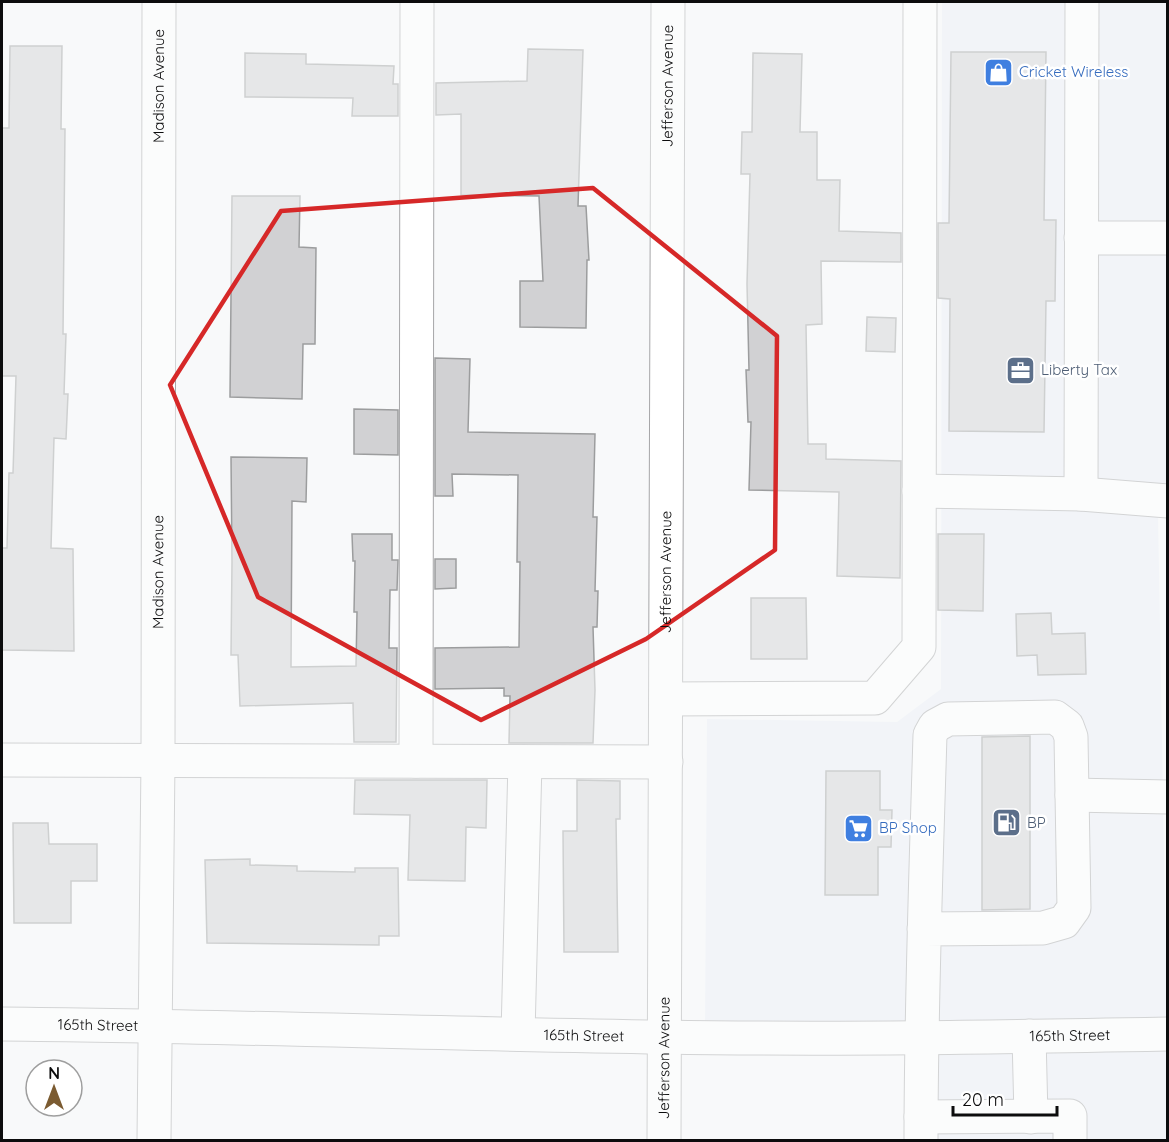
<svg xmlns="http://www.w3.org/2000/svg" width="1169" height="1142" font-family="Quicksand,sans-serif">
  <rect width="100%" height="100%" fill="#f8f9fa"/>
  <g fill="#ebeef7">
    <polygon points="942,2 1167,2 1168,497 1158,513 1167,1023 705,1028 707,719 897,722 941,689"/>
    <polygon points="1167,1040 1167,1140 930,1140 930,1049"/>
  </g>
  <g fill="#d1d1d3" stroke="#9c9d9e" stroke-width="1.5">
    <polygon points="10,46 62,46 61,129 65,129 63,334 66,334 64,394 68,394 66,439 54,438 51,548 73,549 74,651 2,650 2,548 7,548 9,473 13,473 16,376 2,376 2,128 9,128"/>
    <polygon points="528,49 583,50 578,206 586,206 589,260 587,260 586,328 520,327 520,281 543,281 539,196 461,195 461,114 436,115 436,83 527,81"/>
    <polygon points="951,52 1046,52 1044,220 1056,220 1055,301 1046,301 1044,432 949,431 950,299 938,298 938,223 949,223"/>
    <polygon points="245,53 306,54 306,64 394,66 393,84 398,84 398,116 352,116 353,98 245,97"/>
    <polygon points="753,53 802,54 800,132 817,132 817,180 840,180 839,231 901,233 901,262 821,261 822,324 806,325 808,444 826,444 826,459 901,461 900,578 837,576 839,492 749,490 751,422 748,422 746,370 749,370 747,284 750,174 741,174 742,132 752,132"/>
    <polygon points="232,196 300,196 299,247 316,248 315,344 303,344 302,399 230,397"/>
    <polygon points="867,317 896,318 895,352 866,351"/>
    <polygon points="435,358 470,359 468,432 595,434 593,517 597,517 595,591 598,591 597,627 593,627 595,690 593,743 509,743 510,696 504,696 504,688 435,689 435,648 519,647 520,562 517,562 518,475 452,474 453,496 435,496"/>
    <polygon points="354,409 398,410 398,455 354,454"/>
    <polygon points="231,457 307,458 306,502 292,501 291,667 356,666 357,612 354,612 355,561 353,561 352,534 392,534 392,560 398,560 397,590 390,590 389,648 397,648 396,742 354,742 353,703 240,706 238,655 231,655 232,562"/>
    <polygon points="938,534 984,534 983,611 938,610"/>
    <polygon points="435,559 456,559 456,588 435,589"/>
    <polygon points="751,598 806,598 807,659 751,659"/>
    <polygon points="1051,613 1052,634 1085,633 1086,674 1038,675 1037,655 1017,656 1016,614"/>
    <polygon points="1030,736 1030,909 982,910 982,737"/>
    <polygon points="826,771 880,771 880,810 892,810 891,847 878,847 878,895 825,895"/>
    <polygon points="355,780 487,780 486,828 466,827 465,881 408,880 410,815 354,814"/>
    <polygon points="577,780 620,781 620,819 616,819 618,952 564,952 563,831 577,831"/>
    <polygon points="13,823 48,823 49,844 97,844 97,881 71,881 71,923 14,923"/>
    <polygon points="250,859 250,865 297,866 297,871 355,872 355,868 398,868 399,936 379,936 379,945 207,943 205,860"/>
  </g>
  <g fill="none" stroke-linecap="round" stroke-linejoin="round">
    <defs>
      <g id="minor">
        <polyline points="1081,238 1168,238"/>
        <polyline points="919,491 1081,494 1168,501"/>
        <polyline points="1081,494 1082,2"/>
        <polyline points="666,699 875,698 919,647 920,2"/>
        <polyline points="2,760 666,762"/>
        <polyline points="416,761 417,2"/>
        <polyline points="1072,795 1168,797"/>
        <polyline points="518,1034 525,762"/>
        <polyline points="1029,1036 1031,1117"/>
        <polyline points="921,1117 1070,1116 1070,1140"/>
        <path id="s1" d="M154 1140 158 760 159 2"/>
        <path id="s2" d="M664 1140 668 2"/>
        <path d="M921 1140C921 1005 926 870 930 735L935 726 948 719 1055 717 1067 726 1071 737 1074 908 1064 922 1043 928 924 929"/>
      </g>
      <g id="major">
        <path id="s3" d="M2 1024C222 1026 443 1034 664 1037 832 1040 1000 1037 1168 1034"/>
      </g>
    </defs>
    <use href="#minor" stroke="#a6a6a8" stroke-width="35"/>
    <use href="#major" stroke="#a6a6a8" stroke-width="35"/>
    <use href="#minor" stroke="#fff" stroke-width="33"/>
    <use href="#major" stroke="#fff" stroke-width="33"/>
  </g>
  <path d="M0 0H1169V1142H0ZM593 188 777 336 775 550 646 639 481 720 258 597 170 385 281 211Z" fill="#f8f9fa" fill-opacity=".55" fill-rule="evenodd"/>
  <path fill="none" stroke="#d62828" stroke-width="4.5" stroke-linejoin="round" d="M593 188 777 336 775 550 646 639 481 720 258 597 170 385 281 211Z"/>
  <defs>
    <symbol id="shop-square" viewBox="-11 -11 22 22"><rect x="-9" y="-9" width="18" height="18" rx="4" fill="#3f7fe0" stroke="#fff"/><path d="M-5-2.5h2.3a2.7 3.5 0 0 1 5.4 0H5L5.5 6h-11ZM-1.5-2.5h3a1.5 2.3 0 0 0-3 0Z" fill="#fff"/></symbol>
    <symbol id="office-square" viewBox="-11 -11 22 22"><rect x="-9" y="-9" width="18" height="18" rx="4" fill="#5c6f8a" stroke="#fff"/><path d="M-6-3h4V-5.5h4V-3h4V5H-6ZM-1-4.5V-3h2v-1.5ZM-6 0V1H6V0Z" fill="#fff"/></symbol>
    <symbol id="fuel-square" viewBox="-11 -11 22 22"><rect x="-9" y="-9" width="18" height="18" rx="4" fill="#5c6f8a" stroke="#fff"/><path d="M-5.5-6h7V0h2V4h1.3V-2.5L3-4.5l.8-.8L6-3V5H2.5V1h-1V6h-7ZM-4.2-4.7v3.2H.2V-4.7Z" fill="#fff"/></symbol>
    <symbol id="supermarket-square" viewBox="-11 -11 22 22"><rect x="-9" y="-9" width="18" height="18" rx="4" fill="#3f7fe0" stroke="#fff"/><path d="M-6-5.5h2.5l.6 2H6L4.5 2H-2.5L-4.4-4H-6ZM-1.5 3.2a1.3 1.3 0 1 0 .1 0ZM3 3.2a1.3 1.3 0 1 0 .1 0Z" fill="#fff"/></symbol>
  </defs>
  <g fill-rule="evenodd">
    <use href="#shop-square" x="982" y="56" width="33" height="33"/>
    <use href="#office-square" x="1004" y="354" width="33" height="33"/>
    <use href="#fuel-square" x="990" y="806" width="33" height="33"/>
    <use href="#supermarket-square" x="842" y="812" width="33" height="33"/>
  </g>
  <g text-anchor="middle" stroke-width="5" stroke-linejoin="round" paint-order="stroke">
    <g font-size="15" fill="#366cbe" stroke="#fff" text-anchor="start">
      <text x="1019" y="77">Cricket Wireless</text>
      <text x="879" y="833">BP Shop</text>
    </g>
    <g font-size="15" fill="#0c0c0d" stroke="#fff">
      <text dy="5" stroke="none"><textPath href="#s1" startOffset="1054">Madison Avenue</textPath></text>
      <text dy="5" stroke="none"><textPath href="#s2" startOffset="1054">Jefferson Avenue</textPath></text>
      <text dy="5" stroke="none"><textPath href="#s1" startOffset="568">Madison Avenue</textPath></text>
      <text dy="5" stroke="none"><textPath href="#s2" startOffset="568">Jefferson Avenue</textPath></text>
      <text dy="5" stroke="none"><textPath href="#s3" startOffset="96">165th Street</textPath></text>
      <text dy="5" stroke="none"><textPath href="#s3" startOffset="582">165th Street</textPath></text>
      <text dy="5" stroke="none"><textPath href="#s3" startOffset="1068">165th Street</textPath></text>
      <text dy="5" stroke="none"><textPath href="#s2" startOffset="82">Jefferson Avenue</textPath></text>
    </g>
    <g font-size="15" fill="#4e5e75" stroke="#fff" text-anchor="start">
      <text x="1041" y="375">Liberty Tax</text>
      <text x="1027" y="828">BP</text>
    </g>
  </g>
  <rect width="1169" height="1142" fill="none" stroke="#0c0c0d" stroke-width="6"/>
  <g transform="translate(54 1088)"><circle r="28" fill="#ffffff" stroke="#9e9e9e" stroke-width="1.5"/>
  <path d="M0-4.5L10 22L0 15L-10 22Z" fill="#7b5b31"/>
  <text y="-9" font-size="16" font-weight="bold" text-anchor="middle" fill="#0c0c0d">N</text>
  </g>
  <path d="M953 1106v9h104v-9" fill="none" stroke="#0c0c0d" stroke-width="3"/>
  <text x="962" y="1106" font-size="18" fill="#0c0c0d" stroke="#ffffff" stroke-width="4.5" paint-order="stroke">20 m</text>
</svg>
